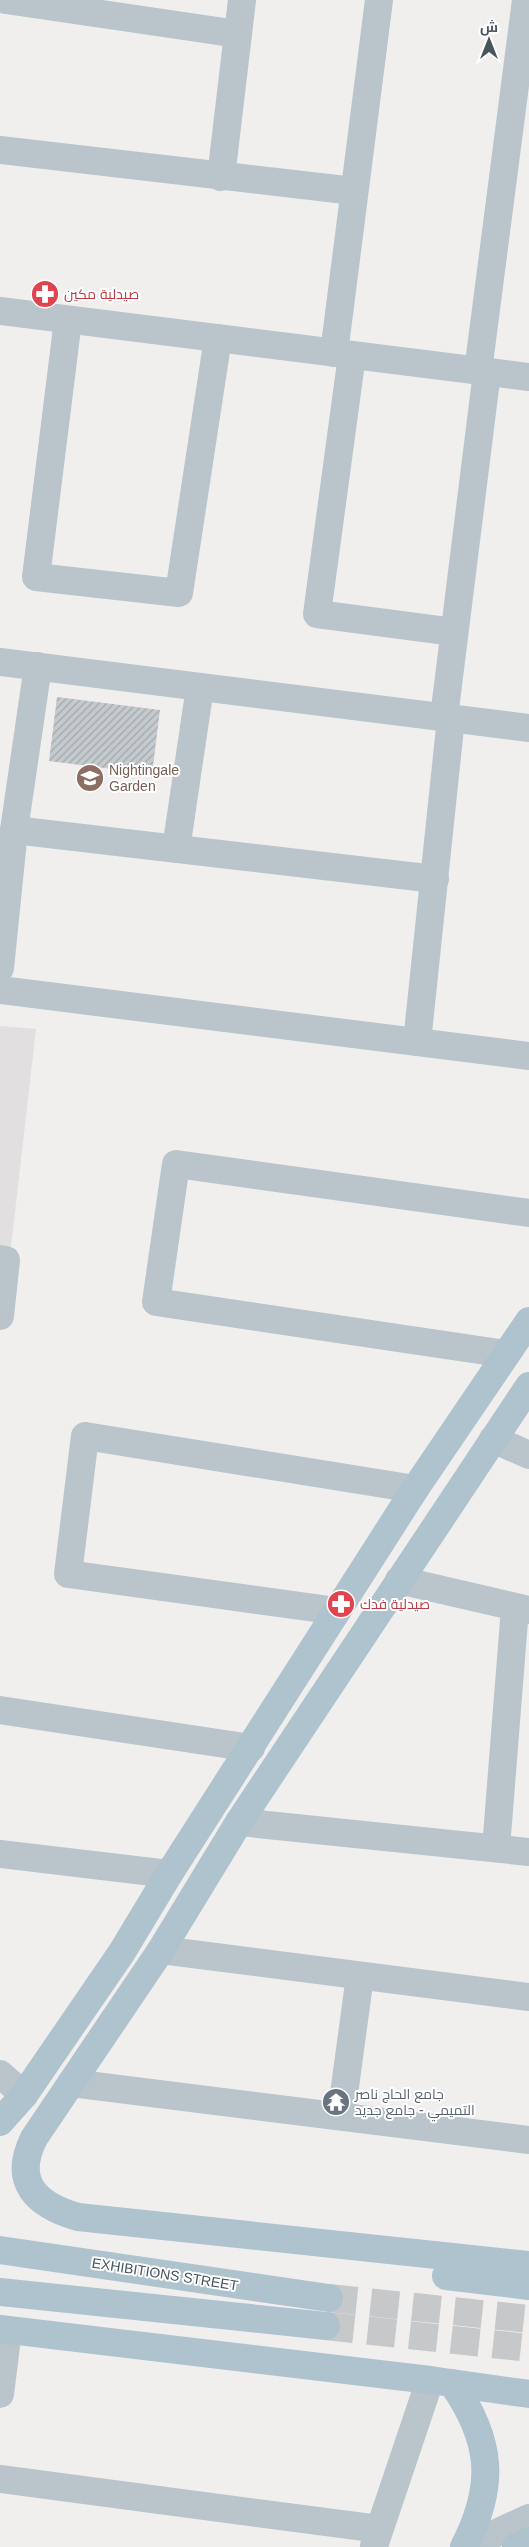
<svg xmlns="http://www.w3.org/2000/svg" width="529" height="2547" font-family="Helvetica,Cairo,sans-serif">
  <defs>
    <pattern id="building-hatch" width="6" height="6" patternUnits="userSpaceOnUse" patternTransform="scale(1.25)"><rect width="6" height="6" fill="#c5cace"/><path d="M-1 1l2-2M0 6l6-6M5 7l2-2" fill="none" stroke="#a2a7aa"/></pattern>
  </defs>
  <rect width="100%" height="100%" fill="#f1eeee"/>
  <polygon fill="#e2dfe1" points="0,1026 36,1029 11,1247 0,1245"/>
  <polygon fill="url(#building-hatch)" points="57,697 160,710 152,774 49,761"/>
  <g fill="none" stroke-linecap="round" stroke-linejoin="round">
    <g stroke="#c6c8ca" stroke-width="28" stroke-dasharray="28 14" stroke-linecap="butt">
      <polyline points="329,2298 529,2319"/>
      <polyline points="326,2326 529,2348"/>
    </g>
    <g stroke="#b9c5cb" stroke-width="28">
      <polyline points="6,0 238,34"/>
      <polyline points="0,150 354,191"/>
      <polyline points="221,177 242,0"/>
      <polyline points="0,311 529,377"/>
      <polyline points="68,320 36,577 179,593 218,338"/>
      <polyline points="334,353 379,0"/>
      <polyline points="352,355 317,614 454,632"/>
      <polyline points="478,371 526,0"/>
      <polyline points="0,662 529,728"/>
      <polyline points="444,717 487,372"/>
      <polyline points="14,830 435,879"/>
      <polyline points="176,849 200,687"/>
      <polyline points="0,968 14,830 38,666"/>
      <polyline points="0,990 529,1056"/>
      <polyline points="417,1042 451,718"/>
      <polyline points="0,1259 6,1260 0,1316"/>
      <polyline points="506,1354 156,1302 176,1164 529,1213"/>
      <polyline points="493,1439 529,1455"/>
      <polyline points="399,1580 529,1610"/>
      <polyline points="337,1611 68,1574 85,1436 415,1489"/>
      <polyline points="0,1710 251,1748"/>
      <polyline points="239,1822 529,1852"/>
      <polyline points="496,1848 515,1608"/>
      <polyline points="0,1854 169,1874"/>
      <polyline points="161,1950 529,1997"/>
      <polyline points="0,2074 24,2095"/>
      <polyline points="71,2083 529,2140"/>
      <polyline points="341,2116 360,1976"/>
      <polyline points="0,2394 8,2330"/>
      <polyline points="0,2479 379,2529"/>
      <polyline points="374,2546 430,2380"/>
      <polyline points="466,2547 529,2518"/>
    </g>
    <g stroke="#aec3cd" stroke-width="28">
      <path d="M529 1386 239 1822 161 1950 34 2138C12 2182 36 2205 78 2217L529 2265"/>
      <polyline points="0,2122 24,2095 122,1952 169,1874 415,1489 529,1321"/>
      <polyline points="0,2250 329,2298"/>
      <polyline points="446,2276 529,2286"/>
      <polyline points="0,2292 326,2326"/>
      <polyline points="0,2329 430,2380 529,2394"/>
      <path d="M452 2383C492 2440 496 2485 464 2547"/>
      <polyline points="516,2547 529,2541"/>
    </g>
  </g>
  <defs>
    <symbol id="pharmacy-disc" viewBox="-11 -11 22 22"><circle r="9.5" fill="#e0444e" stroke="#fff"/><path d="M-2-6h4v4h4v4h-4v4h-4v-4h-4v-4h4Z" fill="#fff"/></symbol>
    <symbol id="school-disc" viewBox="-11 -11 22 22"><circle r="9.5" fill="#8d6e63" stroke="#fff"/><path d="M0-5L7-2L0 1L-7-2ZM-4 1L0 2.5L4 1V4Q0 6-4 4Z" fill="#fff"/></symbol>
    <symbol id="temple-disc" viewBox="-11 -11 22 22"><circle r="9.5" fill="#6b7280" stroke="#fff"/><path d="M0-6L5-2H3V0L6.5 2.5H4V6H1.5V3h-3V6H-4V2.5H-6.5L-3 0V-2H-5Z" fill="#fff"/></symbol>
  </defs>
  <g fill-rule="evenodd">
    <use href="#pharmacy-disc" x="29" y="278" width="32" height="32"/>
    <use href="#school-disc" x="74" y="762" width="32" height="32"/>
    <use href="#pharmacy-disc" x="325" y="1588" width="32" height="32"/>
    <use href="#temple-disc" x="320" y="2086" width="32" height="32"/>
  </g>
  <g text-anchor="middle" stroke-width="4" stroke-linejoin="round" paint-order="stroke">
    <g font-size="14" fill="#be3a42" stroke="#fff" text-anchor="start">
      <text x="64" y="299">صيدلية مكين</text>
      <text x="360" y="1609">صيدلية فدك</text>
    </g>
    <g font-size="14" fill="#785e54" stroke="#fff" text-anchor="start">
      <text x="109" y="775">Nightingale<tspan x="109" dy="16">Garden</tspan></text>
    </g>
    <g font-size="14" fill="#5b616d" stroke="#fff" text-anchor="start">
      <text x="355" y="2099">جامع الحاج ناصر<tspan x="355" dy="16">التميمي - جامع جديد</tspan></text>
    </g>
    <g font-size="14" fill="#46555c" stroke="#fff">
      <text transform="translate(165 2274) rotate(9)" y="5">EXHIBITIONS STREET</text>
    </g>
  </g>
  <g transform="translate(489 40)" stroke="#ffffff" stroke-width="4" paint-order="stroke">
  <path d="M0-4L9 19L0 12L-9 19Z" fill="#46555c"/>
  <text y="-8" font-size="14" font-weight="bold" text-anchor="middle" fill="#46555c">ش</text>
  </g>
</svg>
